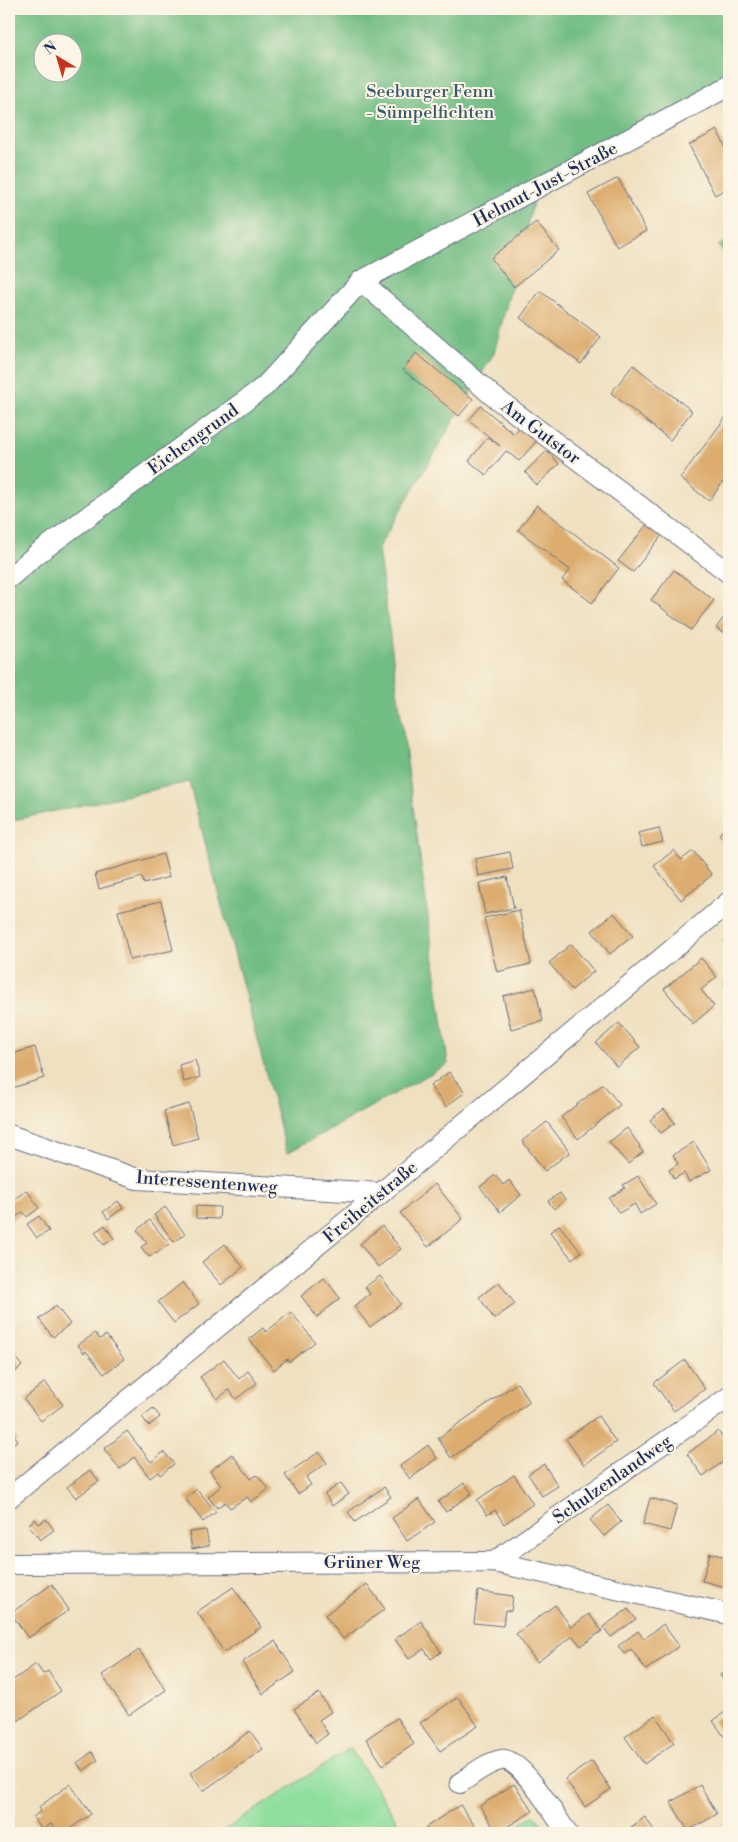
<svg xmlns="http://www.w3.org/2000/svg" width="738" height="1842" font-family="'Libre Bodoni',serif">
  <rect width="100%" height="100%" fill="#fcf5e5"/>
  <filter id="ink" filterUnits="userSpaceOnUse"><feTurbulence type="fractalNoise" baseFrequency=".02" numOctaves="2"/><feDisplacementMap in="SourceGraphic" scale="10" xChannelSelector="R" yChannelSelector="G"/><feConvolveMatrix kernelMatrix="1 2 1 2 8 2 1 2 1" color-interpolation-filters="sRGB"/></filter>
  <filter id="wash" filterUnits="userSpaceOnUse"><feTurbulence type="fractalNoise" baseFrequency=".0096" numOctaves="4" result="noise"/><feDisplacementMap in="SourceGraphic" scale="20" xChannelSelector="R" yChannelSelector="G"/><feGaussianBlur stdDeviation="1.12" result="paint"/><feColorMatrix in="noise" values="0 0 0 0 0 0 0 0 0 0 0 0 0 0 0 0 0 1.4 0 .05"/><feComposite in="paint" operator="in"/></filter>
  <g filter="url(#wash)">
    <rect width="100%" height="100%" fill="#efe0c0"/>
    <g fill="#8ede9d" stroke="#54867e">
      <polygon points="350,1748 405,1833 220,1833"/>
      <polygon points="535,1815 548,1833 505,1833"/>
    </g>
    <g fill="#72bd84" stroke="#467671" fill-rule="evenodd">
      <path d="M9 9H729V83L539 180 494 353 378 548 448 1064 287 1153 189 782 9 821ZM42 42H72V72H42Z"/>
      <polygon points="729,240 729,258 718,246"/>
    </g>
    <g id="blocks">
      <g fill="#ddad6f">
        <polygon points="717,130 729,154 729,187 715,195 689,145"/>
        <polygon points="618,178 646,231 617,247 588,194"/>
        <polygon points="536,222 559,250 514,287 491,258"/>
        <polygon points="540,291 601,337 581,364 520,318"/>
        <polygon points="416,353 473,399 459,416 403,370"/>
        <polygon points="633,365 692,411 670,440 611,393"/>
        <polygon points="481,406 514,434 521,425 538,439 519,461 506,451 486,475 469,461 488,437 500,446 469,420"/>
        <polygon points="729,413 729,474 709,501 680,478"/>
        <polygon points="547,451 559,464 537,485 525,472"/>
        <polygon points="537,505 619,568 592,603 562,580 570,570 518,530"/>
        <polygon points="648,523 662,535 633,572 618,561"/>
        <polygon points="674,570 714,600 691,630 651,600"/>
        <polygon points="727,613 729,615 729,628 725,634 716,628"/>
        <polygon points="729,826 729,847 719,834"/>
        <polygon points="659,828 663,842 642,847 638,833"/>
        <polygon points="674,850 681,860 693,851 712,875 681,900 654,866"/>
        <polygon points="510,852 513,869 478,876 475,859"/>
        <polygon points="163,854 169,877 144,884 142,877 99,889 95,874"/>
        <polygon points="507,877 514,908 485,914 479,883"/>
        <polygon points="161,901 173,950 130,960 118,911"/>
        <polygon points="519,910 531,964 497,972 484,918"/>
        <polygon points="614,913 633,936 610,954 592,931"/>
        <polygon points="729,937 729,948 724,941"/>
        <polygon points="571,944 594,971 572,990 549,963"/>
        <polygon points="701,958 717,977 701,990 714,1006 693,1024 664,989"/>
        <polygon points="729,979 729,990 724,983"/>
        <polygon points="535,988 543,1021 511,1029 503,996"/>
        <polygon points="619,1023 640,1047 617,1067 596,1043"/>
        <polygon points="35,1047 44,1078 12,1088 9,1079 9,1055"/>
        <polygon points="195,1060 200,1077 184,1082 179,1065"/>
        <polygon points="449,1072 465,1092 446,1107 430,1086"/>
        <polygon points="603,1084 620,1105 578,1139 561,1117"/>
        <polygon points="189,1104 198,1138 173,1145 164,1111"/>
        <polygon points="664,1109 675,1123 661,1133 650,1120"/>
        <polygon points="547,1122 570,1152 545,1171 522,1141"/>
        <polygon points="627,1128 640,1146 639,1147 643,1152 628,1164 609,1142"/>
        <polygon points="694,1142 711,1170 689,1182 684,1173 674,1179 669,1170 678,1164 673,1155"/>
        <polygon points="495,1175 503,1185 509,1180 521,1195 500,1212 480,1187"/>
        <polygon points="638,1176 656,1204 640,1214 635,1204 619,1213 609,1198 625,1188 623,1185"/>
        <polygon points="435,1184 463,1219 428,1247 400,1213"/>
        <polygon points="27,1190 39,1208 27,1217 23,1212 9,1222 9,1203"/>
        <polygon points="560,1193 565,1200 554,1209 548,1201"/>
        <polygon points="118,1201 123,1208 108,1219 103,1212"/>
        <polygon points="196,1206 220,1207 219,1219 196,1218"/>
        <polygon points="165,1207 185,1234 174,1242 154,1215"/>
        <polygon points="39,1216 49,1231 37,1238 27,1224"/>
        <polygon points="150,1220 169,1244 156,1254 155,1253 149,1257 141,1247 147,1243 137,1230"/>
        <polygon points="105,1225 114,1239 104,1245 95,1232"/>
        <polygon points="559,1225 581,1252 572,1259 550,1232"/>
        <polygon points="382,1226 401,1249 378,1267 360,1244"/>
        <polygon points="225,1244 243,1267 221,1285 202,1262"/>
        <polygon points="380,1276 401,1304 370,1327 354,1306 370,1294 365,1287"/>
        <polygon points="324,1278 340,1298 317,1317 301,1296"/>
        <polygon points="183,1282 199,1304 174,1323 158,1302"/>
        <polygon points="499,1282 515,1304 494,1319 479,1297"/>
        <polygon points="56,1306 70,1324 53,1337 39,1319"/>
        <polygon points="291,1312 315,1342 289,1362 287,1359 274,1370 249,1339 263,1328 266,1332"/>
        <polygon points="95,1333 100,1339 106,1335 124,1359 104,1374 86,1351 84,1353 78,1345"/>
        <polygon points="9,1350 22,1366 9,1377"/>
        <polygon points="224,1359 239,1379 248,1371 257,1383 236,1399 229,1390 217,1399 200,1377"/>
        <polygon points="685,1360 705,1389 674,1411 654,1383"/>
        <polygon points="45,1382 63,1405 41,1421 24,1399"/>
        <polygon points="517,1383 530,1402 451,1458 438,1438"/>
        <polygon points="153,1408 160,1417 149,1426 142,1417"/>
        <polygon points="598,1416 616,1442 584,1465 566,1439"/>
        <polygon points="9,1429 18,1440 9,1447"/>
        <polygon points="127,1431 151,1462 164,1452 174,1464 160,1475 158,1472 150,1478 134,1457 120,1469 104,1449"/>
        <polygon points="718,1431 729,1447 729,1458 703,1476 687,1454"/>
        <polygon points="428,1445 437,1458 410,1479 400,1466"/>
        <polygon points="319,1452 327,1463 306,1477 311,1485 298,1494 285,1475"/>
        <polygon points="232,1454 251,1479 257,1475 269,1489 251,1502 247,1497 230,1508 225,1502 217,1508 208,1497 221,1486 210,1471"/>
        <polygon points="544,1464 558,1486 542,1496 528,1474"/>
        <polygon points="90,1470 99,1481 76,1498 67,1487"/>
        <polygon points="514,1475 533,1504 504,1524 495,1510 487,1515 477,1500"/>
        <polygon points="341,1483 349,1494 332,1506 325,1494"/>
        <polygon points="464,1483 472,1493 446,1512 438,1502"/>
        <polygon points="384,1487 391,1497 355,1522 348,1512"/>
        <polygon points="197,1489 216,1512 203,1522 185,1498"/>
        <polygon points="650,1498 677,1505 670,1531 643,1524"/>
        <polygon points="419,1499 435,1522 407,1541 392,1518"/>
        <polygon points="608,1505 621,1522 604,1536 590,1520"/>
        <polygon points="35,1519 39,1524 46,1519 54,1530 40,1540 28,1525"/>
        <polygon points="206,1530 209,1546 192,1549 189,1532"/>
        <polygon points="710,1553 729,1558 729,1588 702,1581"/>
        <polygon points="52,1584 69,1610 28,1638 11,1613"/>
        <polygon points="367,1584 385,1609 343,1639 325,1615"/>
        <polygon points="233,1587 261,1627 224,1652 197,1612"/>
        <polygon points="478,1591 513,1596 511,1611 505,1610 503,1626 474,1623"/>
        <polygon points="555,1605 571,1627 589,1614 602,1631 581,1646 573,1636 537,1662 516,1634"/>
        <polygon points="628,1609 636,1619 611,1637 603,1627"/>
        <polygon points="421,1621 441,1652 431,1659 424,1649 409,1659 395,1639"/>
        <polygon points="663,1624 679,1646 646,1670 631,1649 624,1654 618,1646 638,1631 644,1639"/>
        <polygon points="275,1641 295,1672 263,1694 242,1662"/>
        <polygon points="139,1650 166,1690 129,1715 102,1675"/>
        <polygon points="36,1664 43,1674 48,1671 61,1691 9,1727 9,1683"/>
        <polygon points="729,1668 729,1687 720,1675"/>
        <polygon points="319,1693 331,1712 319,1720 328,1734 316,1743 294,1709"/>
        <polygon points="458,1697 478,1726 440,1751 420,1723"/>
        <polygon points="729,1709 729,1743 713,1721"/>
        <polygon points="655,1715 674,1743 644,1764 625,1737"/>
        <polygon points="397,1718 414,1744 383,1765 366,1739"/>
        <polygon points="250,1731 263,1749 203,1791 190,1773"/>
        <polygon points="92,1752 98,1760 83,1771 77,1763"/>
        <polygon points="592,1761 611,1789 585,1807 565,1779"/>
        <polygon points="70,1784 91,1814 64,1833 58,1833 51,1824 42,1830 33,1817 41,1811 39,1807"/>
        <polygon points="514,1784 533,1811 497,1833 480,1806"/>
        <polygon points="700,1785 717,1814 688,1831 671,1802"/>
        <polygon points="460,1805 479,1832 430,1833 426,1827"/>
        <polygon points="645,1817 656,1833 623,1833"/>
      </g>
    </g>
  </g>
  <g filter="url(#ink)">
    <use href="#blocks" fill-opacity="0" stroke="#656d80" stroke-width="1"/>
    <g fill="none" stroke-linecap="round" stroke-linejoin="round">
      <defs>
        <g id="street">
          <polyline points="361,281 493,396 729,573"/>
          <polyline points="9,578 37,554 265,386 361,281 729,86"/>
          <polyline points="9,1135 137,1179 381,1193"/>
          <polyline points="9,1498 381,1193 729,902"/>
          <polyline points="494,1562 729,1397"/>
          <polyline points="9,1564 494,1562 729,1614"/>
          <path d="M460 1783C472 1775 486 1763 501 1760 520 1756 556 1817 567 1833"/>
        </g>
      </defs>
      <use href="#street" stroke="#656d80" stroke-width="22"/>
      <use href="#street" stroke="#fff" stroke-width="20"/>
    </g>
  </g>
  <g text-anchor="middle" stroke-width="4" stroke-linejoin="round" paint-order="stroke">
    <g font-size="18" fill="#385b6e" stroke="#fcf5e5">
      <text x="430" y="97">Seeburger Fenn<tspan x="430" dy="21">- Sümpelfichten</tspan></text>
    </g>
    <g font-size="18" fill="#1b2f5e" stroke="#fcf5e5">
      <text transform="translate(545 184) rotate(-28)" y="6">Helmut-Just-Straße</text>
      <text transform="translate(541 432) rotate(37)" y="6">Am Gutstor</text>
      <text transform="translate(193 439) rotate(-36)" y="6">Eichengrund</text>
      <text transform="translate(207 1182) rotate(4)" y="6">Interessentenweg</text>
      <text transform="translate(370 1202) rotate(-40)" y="6">Freiheitstraße</text>
      <text transform="translate(612 1479) rotate(-35)" y="6">Schulzenlandweg</text>
      <text x="372" y="1568">Grüner Weg</text>
    </g>
  </g>
  <rect width="738" height="1842" fill="none" stroke="#fcf5e5" stroke-width="30"/>
  <g transform="translate(58 58) rotate(322)"><circle r="24" fill="#fcf5e5" stroke="#a2a6af"/>
  <path d="M0-4L9 19L0 12L-9 19Z" fill="#c8321e"/>
  <text y="-8" font-size="14" font-weight="bold" text-anchor="middle" fill="#1b2f5e">N</text>
  </g>
</svg>
